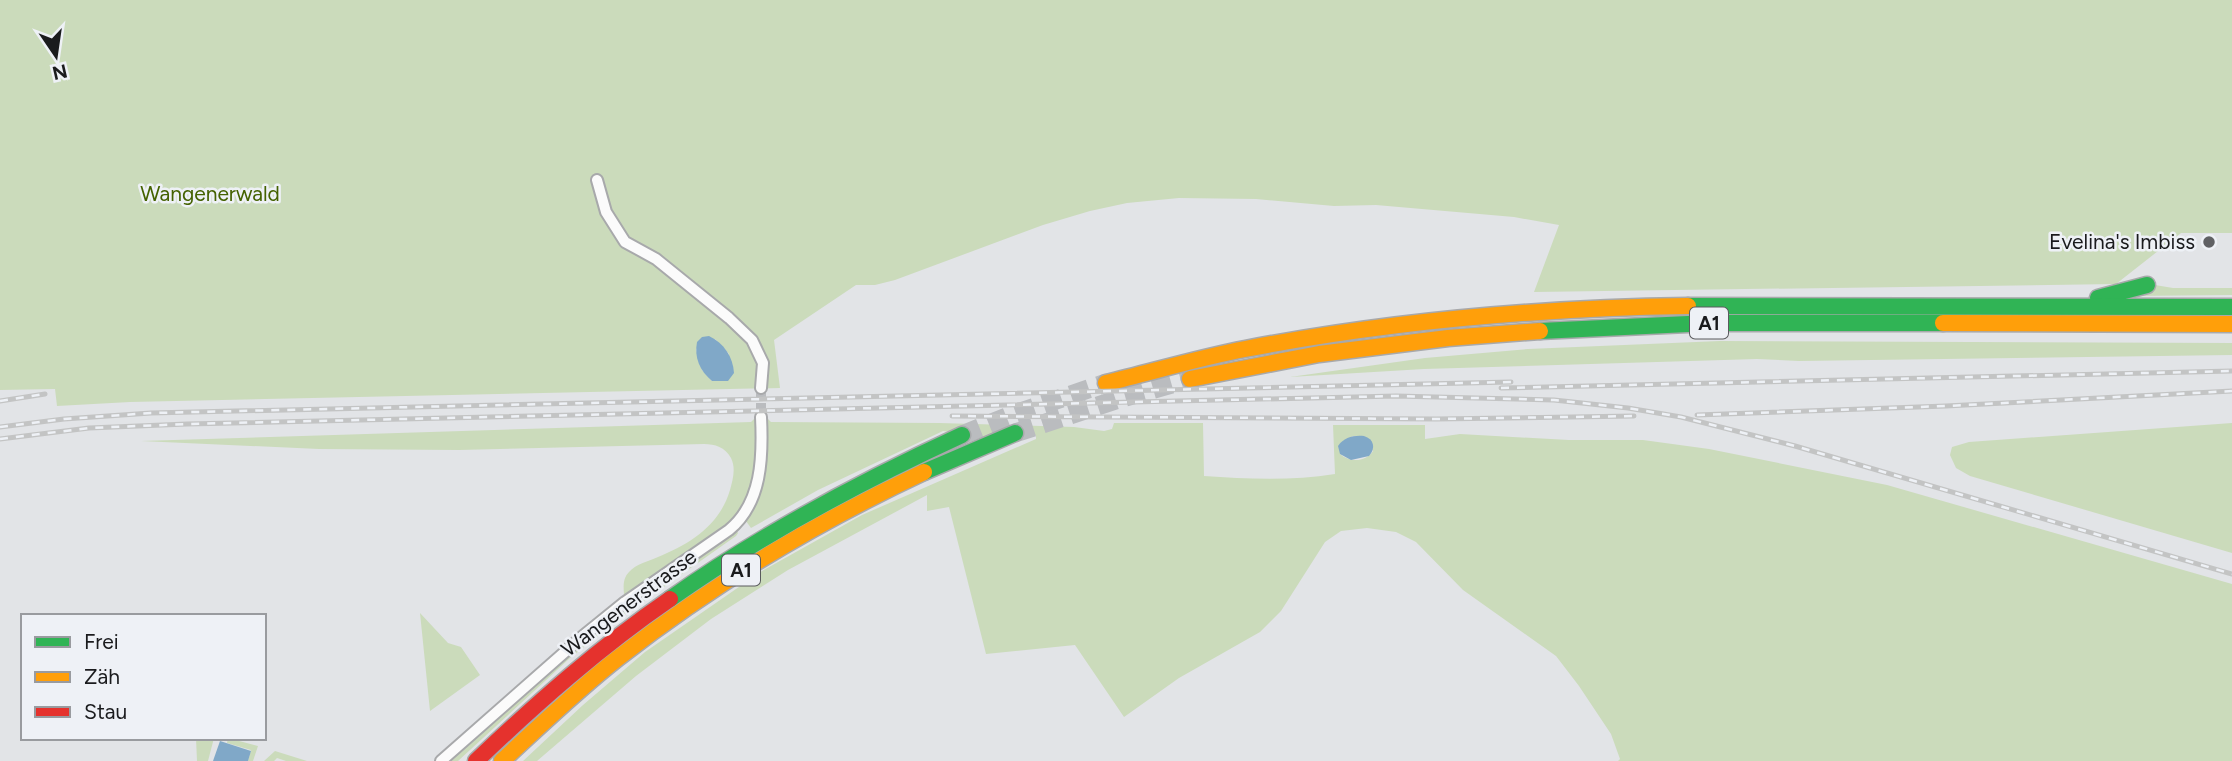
<svg xmlns="http://www.w3.org/2000/svg" width="2232" height="761" font-family="Figtree,sans-serif">
  <rect width="100%" height="100%" fill="#e2e4e7"/>
  <g fill="#cbdbbb" fill-rule="evenodd">
    <path d="M0 0H2232V233H2181L2116 284 1534 292 1559 225 1514 217 1376 205 1334 206 1256 199 1179 198 1127 203 1090 211 1043 225 895 280 875 285H856L774 340 780 388 130 402 57 406 55 389 0 390ZM715 339 729 354 712 381 702 370 696 349Z"/>
    <polygon points="2155,285 2173,288 2232,288 2232,295 2132,296"/>
    <polygon points="1720,341 2232,343 2232,355 1799,361 1757,359 1424,369 1290,377 1425,358 1528,349"/>
    <path d="M756 417H766L771 422 939 423 1074 427 1104 431 1112 429 1114 423H1203L1204 476C1247 479 1292 481 1335 474L1333 425H1425V439L1460 434 1569 440H1643L1709 449 1887 485 2232 584V761H1618L1620 759 1611 734 1579 686 1556 656 1463 590 1416 542 1396 532 1367 528 1341 531 1325 542 1281 611 1260 632 1179 678 1124 717 1075 645 986 654 949 507 927 511V495L788 570 711 619 636 676 537 761H523L583 705 645 652 762 571 862 515 1036 439V435L1001 431 986 437 943 431 818 490 751 528 743 517 734 526 738 533 736 536 624 615 570 658 458 761H441L625 603C624 592 621 580 629 572 636 564 649 561 658 557 690 544 720 525 730 490 733 479 736 468 731 458 725 447 715 444 704 444L459 450 319 449 141 441 751 422ZM1353 436H1364L1373 451C1366 462 1350 463 1340 454V444Z"/>
    <polygon points="2232,423 2232,553 1970,476 1956,468 1950,455 1952,447 1969,442"/>
    <polygon points="420,613 448,643 461,647 480,675 430,711"/>
    <polygon points="196,738 214,738 208,761 197,761"/>
    <polygon points="228,738 258,746 253,761 248,761 251,750 227,743"/>
    <polygon points="275,751 307,761 286,761 277,758 274,761 264,761"/>
  </g>
  <g fill="#80a8c8">
    <path d="M709 336C724 343 733 357 734 373L728 381H712C700 371 694 358 697 342L702 337Z"/>
    <path d="M1364 436C1374 439 1376 448 1369 456L1351 460 1340 454 1338 446C1344 437 1354 435 1364 436Z"/>
    <polygon points="220,741 251,751 248,761 213,761"/>
  </g>
  <g fill="none" stroke-linecap="round" stroke-linejoin="round">
    <polyline stroke="#babcbf" stroke-width="10" stroke-dasharray="10 5" stroke-linecap="butt" points="761,388 761,417"/>
    <g stroke="#babcbf" stroke-width="19" stroke-dasharray="19 10" stroke-linecap="butt">
      <polyline points="1015,433 1119,399 1190,379"/>
      <polyline points="962,435 1009,416 1106,383"/>
    </g>
    <defs>
      <g id="street">
        <polyline points="597,180 606,212 625,242 656,259 729,318 752,340 763,363 761,388"/>
        <path d="M441 761 583 636 625 602 729 530C762 503 763 457 761 417"/>
      </g>
      <g id="fast">
        <polyline points="2098,298 2147,285"/>
        <polyline points="1688,306 2232,307"/>
        <polyline points="1540,331 1709,323 1943,323"/>
        <polyline points="924,472 1015,433"/>
        <path d="M670 599C762 534 860 482 962 435"/>
      </g>
      <g id="slow">
        <polyline points="1943,323 2232,324"/>
        <polyline points="1190,379 1319,354 1448,338 1540,331"/>
        <path d="M1106 383C1152 372 1198 358 1245 349 1391 321 1540 308 1688 306"/>
        <path d="M502 761C540 726 577 690 618 658 713 584 815 523 924 472"/>
      </g>
      <path id="jam" d="M476 761C537 703 600 647 670 599"/>
    </defs>
    <use href="#street" stroke="#a8a9ab" stroke-width="14"/>
    <use href="#fast" stroke="#a8a9ab" stroke-width="19"/>
    <use href="#slow" stroke="#a8a9ab" stroke-width="19"/>
    <use href="#jam" stroke="#a8a9ab" stroke-width="19"/>
    <use href="#street" stroke="#fbfbfb" stroke-width="10"/>
    <use href="#fast" stroke="#30b455" stroke-width="16"/>
    <use href="#slow" stroke="#ff9f0a" stroke-width="16"/>
    <use href="#jam" stroke="#e5322d" stroke-width="16"/>
    <defs>
      <g id="rail">
        <polyline points="1501,388 2232,371"/>
        <polyline points="0,401 45,394"/>
        <polyline points="1697,415 1946,406 2232,391"/>
        <polyline points="952,416 1436,419 1634,416"/>
        <polyline points="0,427 64,419 151,413 1511,382"/>
        <polyline points="0,439 89,428 187,424 1396,396 1554,400 1628,408 1681,417 1795,446 2232,574"/>
      </g>
    </defs>
    <use href="#rail" stroke="#c3c4c4" stroke-width="5"/>
    <use href="#rail" stroke="#eef1f6" stroke-width="2.5" stroke-dasharray="8" stroke-linecap="butt"/>
  </g>
  <circle fill="#606164" stroke="#eef1f6" stroke-width="2.5" cx="2209" cy="242" r="7"/>
  <g text-anchor="middle" stroke-width="5" stroke-linejoin="round" paint-order="stroke">
    <g fill="#eef1f6" stroke="#5a5b5e" stroke-width="2">
      <rect x="1690" y="307.5" width="38" height="31" rx="5"/>
      <rect x="722" y="554.5" width="38" height="31" rx="5"/>
    </g>
    <g font-size="19" font-weight="bold" fill="#1a1b1d">
      <text x="1709" y="330">A1</text>
      <text x="741" y="577">A1</text>
    </g>
    <g font-size="21" fill="#446201" stroke="#eef1f6">
      <text x="210" y="201">Wangenerwald</text>
    </g>
    <g font-size="21" fill="#1a1b1d" stroke="#eef1f6" text-anchor="end">
      <text x="2195" y="249">Evelina's Imbiss</text>
    </g>
    <g font-size="21" fill="#1a1b1d" stroke="#eef1f6">
      <text transform="translate(629 603) rotate(-37)" y="7">Wangenerstrasse</text>
    </g>
  </g>
  <rect x="21" y="614" width="245" height="126" fill="#eef1f6" stroke="#999b9f" stroke-width="2"/>
  <rect x="35" y="637" width="35" height="10" fill="#30b455" stroke="#999b9f" stroke-width="2"/>
  <text x="84" y="649" font-size="21" fill="#1a1b1d">Frei</text>
  <rect x="35" y="672" width="35" height="10" fill="#ff9f0a" stroke="#999b9f" stroke-width="2"/>
  <text x="84" y="684" font-size="21" fill="#1a1b1d">Zäh</text>
  <rect x="35" y="707" width="35" height="10" fill="#e5322d" stroke="#999b9f" stroke-width="2"/>
  <text x="84" y="719" font-size="21" fill="#1a1b1d">Stau</text>
  <g transform="translate(56 56) rotate(167)" stroke="#eef1f6" stroke-width="5" paint-order="stroke">
  <path d="M0-5L12 26L0 18L-12 26Z" fill="#1a1b1d"/>
  <text y="-10" font-size="19" font-weight="bold" text-anchor="middle" fill="#1a1b1d">N</text>
  </g>
</svg>
